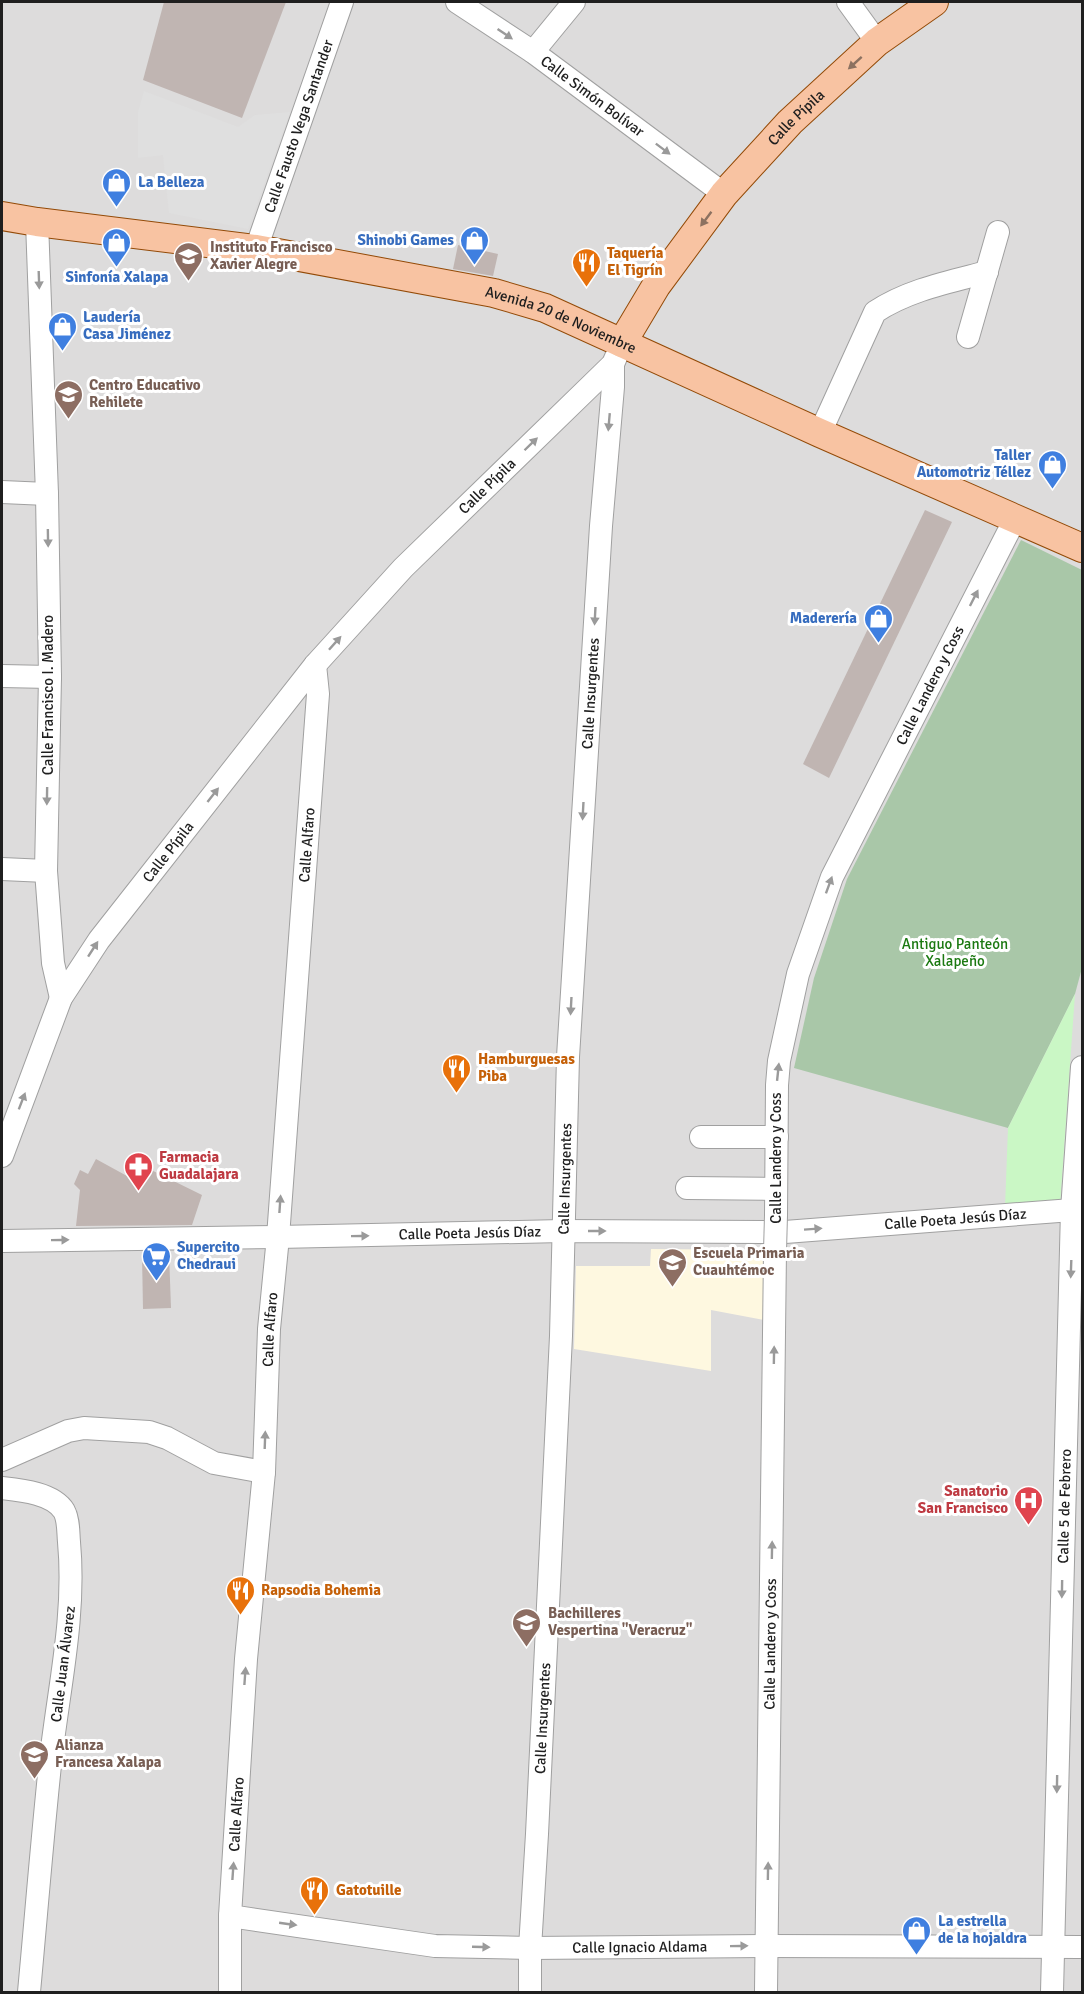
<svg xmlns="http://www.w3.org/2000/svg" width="1084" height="1994" font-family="Signika,sans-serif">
  <rect width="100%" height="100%" fill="#efeae5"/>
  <rect fill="#dddcdc" x="2" y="2" width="1080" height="1990"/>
  <polygon fill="#fef8e0" points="651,1249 767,1250 770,1321 711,1310 711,1371 574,1349 576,1266 650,1266"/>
  <polygon fill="#a9c7a8" points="1021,540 1082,570 1082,968 1075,994 1008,1128 794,1068 814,978 847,879"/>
  <polygon fill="#caf7c5" points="1075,994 1060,1206 1005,1207 1008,1128"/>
  <polygon fill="#dfdfdf" points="144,91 238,127 255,115 290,112 248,229 169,213 163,155 138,158 138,112"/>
  <g fill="#c0b5b2">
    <polygon points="164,2 286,2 242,118 143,80"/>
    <polygon points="458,245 498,254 493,276 453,269"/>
    <polygon points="925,510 952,522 829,778 803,764"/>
    <polygon points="96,1159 127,1176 133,1161 202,1195 192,1225 76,1226 80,1190 74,1184 80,1170 88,1174"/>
    <polygon points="169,1253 171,1308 143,1309 142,1254"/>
  </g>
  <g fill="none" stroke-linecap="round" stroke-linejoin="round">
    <defs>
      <g id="minor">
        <path id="s1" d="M457 2 533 52 724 194"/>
        <polyline points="848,2 877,42"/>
        <polyline points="533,52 574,2"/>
        <polyline points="37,222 47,494 50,677 46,871 53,963 61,998"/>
        <path id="s2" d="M256 249 342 2"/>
        <polyline points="968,337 998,232"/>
        <path d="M820 433 875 312C908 290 949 282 987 272"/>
        <polyline points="2,492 47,494"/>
        <polyline points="2,676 50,677"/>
        <polyline points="2,869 46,871"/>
        <polyline points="701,1137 777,1137"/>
        <path id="s3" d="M2 1156 61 998 99 940 315 665 403 568 613 364 616 357"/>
        <polyline points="687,1188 776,1189"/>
        <path id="s4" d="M776 1215 777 1085 779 1061 798 974 832 877 1015 519"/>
        <path id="s5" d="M2 1241 278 1237 562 1231 785 1232 1072 1210 1082 1211"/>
        <polyline points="2,1460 68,1431 84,1428 149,1432 167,1438 214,1463 264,1472"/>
        <path d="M2 1488C20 1490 53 1493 64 1511 69 1520 68 1532 69 1542 76 1617 58 1691 50 1765 42 1841 36 1917 29 1992"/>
        <path id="s6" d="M230 1916 435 1946 530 1948 767 1946 1082 1947"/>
        <path id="s7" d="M230 1992V1916L246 1659 264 1472 269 1329 278 1237 318 694 315 665"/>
        <path id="s8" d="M530 1992V1948L537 1834 561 1336 568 1057 601 526 613 387V364"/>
        <path id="s9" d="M766 1992 775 1251"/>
        <path id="s10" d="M1052 1992 1072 1210 1082 1067"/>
      </g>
      <g id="major">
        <path id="s11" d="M2 216 37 222 256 249 494 293 545 308 820 433 1082 548"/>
        <path id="s12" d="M622 343 656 286 724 194 790 122 877 42 934 2"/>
      </g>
    </defs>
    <use href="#minor" stroke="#a0a0a0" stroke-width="24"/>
    <use href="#major" stroke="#934a07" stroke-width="30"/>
    <use href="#minor" stroke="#fff" stroke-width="22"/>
    <use href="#major" stroke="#f8c3a2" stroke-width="28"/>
    <defs>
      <polyline id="minor-bridge" points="775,1251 776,1215"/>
    </defs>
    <use href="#minor-bridge" stroke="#a0a0a0" stroke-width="24" stroke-linecap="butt"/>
    <use href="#minor-bridge" stroke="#fff" stroke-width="22"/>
  </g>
  <defs><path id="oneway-solid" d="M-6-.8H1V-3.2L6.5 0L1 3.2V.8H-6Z" transform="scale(1.5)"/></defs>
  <g fill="#9a9a9a">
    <use href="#oneway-solid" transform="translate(505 34) rotate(34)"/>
    <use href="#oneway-solid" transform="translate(663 149) rotate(37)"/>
    <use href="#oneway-solid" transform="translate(39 280) rotate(88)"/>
    <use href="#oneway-solid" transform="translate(609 422) rotate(95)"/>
    <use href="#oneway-solid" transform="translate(531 444) rotate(-44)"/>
    <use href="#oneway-solid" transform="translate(48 538) rotate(89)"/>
    <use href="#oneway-solid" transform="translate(974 598) rotate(-63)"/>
    <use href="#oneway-solid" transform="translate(595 616) rotate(93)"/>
    <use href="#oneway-solid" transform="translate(335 643) rotate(-48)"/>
    <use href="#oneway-solid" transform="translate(213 795) rotate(-52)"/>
    <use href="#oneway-solid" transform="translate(47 796) rotate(91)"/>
    <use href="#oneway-solid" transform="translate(583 811) rotate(93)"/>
    <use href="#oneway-solid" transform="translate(829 885) rotate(-70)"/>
    <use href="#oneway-solid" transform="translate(93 949) rotate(-57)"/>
    <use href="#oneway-solid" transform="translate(571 1006) rotate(93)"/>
    <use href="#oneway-solid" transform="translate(778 1072) rotate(-84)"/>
    <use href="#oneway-solid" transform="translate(22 1101) rotate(-69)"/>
    <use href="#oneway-solid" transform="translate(280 1204) rotate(-86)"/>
    <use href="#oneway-solid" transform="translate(813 1229) rotate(-4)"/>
    <use href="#oneway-solid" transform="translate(597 1231)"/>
    <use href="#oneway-solid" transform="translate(360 1236) rotate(-1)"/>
    <use href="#oneway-solid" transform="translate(60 1240) rotate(-1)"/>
    <use href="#oneway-solid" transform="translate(1071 1269) rotate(92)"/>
    <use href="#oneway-solid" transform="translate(774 1355) rotate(-89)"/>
    <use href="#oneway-solid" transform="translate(265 1440) rotate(-88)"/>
    <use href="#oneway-solid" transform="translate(772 1550) rotate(-89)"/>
    <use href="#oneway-solid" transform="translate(1062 1589) rotate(91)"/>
    <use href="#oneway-solid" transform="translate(245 1676) rotate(-86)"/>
    <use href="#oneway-solid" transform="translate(1057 1784) rotate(91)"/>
    <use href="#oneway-solid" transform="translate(233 1871) rotate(-86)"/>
    <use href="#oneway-solid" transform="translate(768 1871) rotate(-89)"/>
    <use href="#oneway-solid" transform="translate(288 1924) rotate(8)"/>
    <use href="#oneway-solid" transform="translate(739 1946) rotate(-1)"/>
    <use href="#oneway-solid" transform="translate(481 1947) rotate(2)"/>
  </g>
  <g fill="#8c7160">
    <use href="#oneway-solid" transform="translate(855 63) rotate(138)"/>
    <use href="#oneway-solid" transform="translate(706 219) rotate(127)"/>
  </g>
  <defs>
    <symbol id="shop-pin" viewBox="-11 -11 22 30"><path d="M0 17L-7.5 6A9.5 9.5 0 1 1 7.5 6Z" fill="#3f7fe0" stroke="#fff"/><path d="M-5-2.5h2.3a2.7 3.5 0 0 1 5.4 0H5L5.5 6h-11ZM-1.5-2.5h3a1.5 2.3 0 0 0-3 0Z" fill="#fff"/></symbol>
    <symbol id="school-pin" viewBox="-11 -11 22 30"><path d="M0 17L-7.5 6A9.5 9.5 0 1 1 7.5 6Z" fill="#8d6e63" stroke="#fff"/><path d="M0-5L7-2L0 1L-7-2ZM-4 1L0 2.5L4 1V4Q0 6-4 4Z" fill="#fff"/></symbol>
    <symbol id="restaurant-pin" viewBox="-11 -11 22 30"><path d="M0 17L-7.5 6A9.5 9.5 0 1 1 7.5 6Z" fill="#e8710a" stroke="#fff"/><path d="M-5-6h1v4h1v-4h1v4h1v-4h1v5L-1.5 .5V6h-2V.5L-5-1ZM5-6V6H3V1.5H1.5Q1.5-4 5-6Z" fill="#fff"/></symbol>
    <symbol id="pharmacy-pin" viewBox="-11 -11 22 30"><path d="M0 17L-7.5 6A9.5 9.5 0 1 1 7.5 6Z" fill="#e0444e" stroke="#fff"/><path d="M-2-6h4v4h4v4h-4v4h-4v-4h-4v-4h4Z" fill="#fff"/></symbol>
    <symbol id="supermarket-pin" viewBox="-11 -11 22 30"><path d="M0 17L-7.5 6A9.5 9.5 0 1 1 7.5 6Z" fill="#3f7fe0" stroke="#fff"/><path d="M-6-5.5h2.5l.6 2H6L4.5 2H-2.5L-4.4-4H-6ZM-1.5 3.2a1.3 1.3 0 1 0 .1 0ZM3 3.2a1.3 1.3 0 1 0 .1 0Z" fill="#fff"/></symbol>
    <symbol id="hospital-pin" viewBox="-11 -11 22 30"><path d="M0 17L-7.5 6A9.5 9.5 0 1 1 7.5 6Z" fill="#e0444e" stroke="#fff"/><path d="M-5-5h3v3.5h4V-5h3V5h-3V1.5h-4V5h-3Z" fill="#fff"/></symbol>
  </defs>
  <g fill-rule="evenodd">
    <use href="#shop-pin" x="100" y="166" width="33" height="45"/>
    <use href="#shop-pin" x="458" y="224" width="33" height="45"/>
    <use href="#shop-pin" x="100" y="226" width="33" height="45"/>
    <use href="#school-pin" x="172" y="240" width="33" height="45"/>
    <use href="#restaurant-pin" x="570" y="246" width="33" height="45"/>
    <use href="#shop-pin" x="46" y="310" width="33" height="45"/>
    <use href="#school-pin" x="52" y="378" width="33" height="45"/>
    <use href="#shop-pin" x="1036" y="448" width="33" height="45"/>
    <use href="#shop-pin" x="862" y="602" width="33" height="45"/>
    <use href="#restaurant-pin" x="440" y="1052" width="33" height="45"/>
    <use href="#pharmacy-pin" x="122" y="1150" width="33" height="45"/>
    <use href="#supermarket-pin" x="140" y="1240" width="33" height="45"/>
    <use href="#school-pin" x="656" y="1246" width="33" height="45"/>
    <use href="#hospital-pin" x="1012" y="1484" width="33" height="45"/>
    <use href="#restaurant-pin" x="224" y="1574" width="33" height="45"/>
    <use href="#school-pin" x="510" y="1606" width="33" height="45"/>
    <use href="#school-pin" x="18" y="1738" width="33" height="45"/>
    <use href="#restaurant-pin" x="298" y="1874" width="33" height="45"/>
    <use href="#shop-pin" x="900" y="1914" width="33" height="45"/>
  </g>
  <g text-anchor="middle" stroke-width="6" stroke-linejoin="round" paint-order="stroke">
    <g font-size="15" fill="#1f1f1f" stroke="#fff">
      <text dy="5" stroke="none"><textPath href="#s1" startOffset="165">Calle Simón Bolívar</textPath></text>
      <text dy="5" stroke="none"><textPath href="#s12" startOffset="286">Calle Pípila</textPath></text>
      <text dy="5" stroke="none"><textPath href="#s2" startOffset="130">Calle Fausto Vega Santander</textPath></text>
      <text dy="5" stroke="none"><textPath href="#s11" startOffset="570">Avenida 20 de Noviembre</textPath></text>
      <text dy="5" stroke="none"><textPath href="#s3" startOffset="836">Calle Pípila</textPath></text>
      <text dy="5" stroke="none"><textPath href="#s4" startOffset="561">Calle Landero y Coss</textPath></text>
      <text dy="5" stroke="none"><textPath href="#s8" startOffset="1300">Calle Insurgentes</textPath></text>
      <text transform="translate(48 695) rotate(-90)" y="5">Calle Francisco I. Madero</text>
      <text dy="5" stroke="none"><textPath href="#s7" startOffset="1150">Calle Alfaro</textPath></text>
      <text dy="5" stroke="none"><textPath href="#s3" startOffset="350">Calle Pípila</textPath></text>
      <text transform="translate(776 1158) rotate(-90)" y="5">Calle Landero y Coss</text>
      <text dy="5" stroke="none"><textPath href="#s8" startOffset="814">Calle Insurgentes</textPath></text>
      <text dy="5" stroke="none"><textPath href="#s5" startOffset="954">Calle Poeta Jesús Díaz</textPath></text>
      <text dy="5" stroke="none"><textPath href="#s5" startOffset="468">Calle Poeta Jesús Díaz</textPath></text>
      <text dy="5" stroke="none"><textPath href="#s7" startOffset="664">Calle Alfaro</textPath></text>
      <text dy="5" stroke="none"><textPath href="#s10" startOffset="486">Calle 5 de Febrero</textPath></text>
      <text dy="5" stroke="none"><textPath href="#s9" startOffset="348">Calle Landero y Coss</textPath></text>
      <text transform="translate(63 1664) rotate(-83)" y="5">Calle Juan Álvarez</text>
      <text dy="5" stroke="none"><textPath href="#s8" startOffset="274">Calle Insurgentes</textPath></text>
      <text dy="5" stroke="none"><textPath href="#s7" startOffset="178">Calle Alfaro</textPath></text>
      <text dy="5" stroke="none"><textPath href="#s6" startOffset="412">Calle Ignacio Aldama</textPath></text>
    </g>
    <g font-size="15" font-weight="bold" fill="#366cbe" stroke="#fff" text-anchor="start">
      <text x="138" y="187">La Belleza</text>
      <text x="454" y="245" text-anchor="end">Shinobi Games</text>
      <text x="117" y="282" text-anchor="middle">Sinfonía Xalapa</text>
      <text x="83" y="322">Laudería<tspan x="83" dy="17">Casa Jiménez</tspan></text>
      <text x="1031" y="460" text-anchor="end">Taller<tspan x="1031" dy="17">Automotriz Téllez</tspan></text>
      <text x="857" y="623" text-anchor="end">Maderería</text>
      <text x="177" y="1252">Supercito<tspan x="177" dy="17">Chedraui</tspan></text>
      <text x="938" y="1926">La estrella<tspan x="938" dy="17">de la hojaldra</tspan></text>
    </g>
    <g font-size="15" font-weight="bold" fill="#785e54" stroke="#fff" text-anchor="start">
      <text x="210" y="252">Instituto Francisco<tspan x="210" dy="17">Xavier Alegre</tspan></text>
      <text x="89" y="390">Centro Educativo<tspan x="89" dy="17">Rehilete</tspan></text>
      <text x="693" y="1258">Escuela Primaria<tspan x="693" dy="17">Cuauhtémoc</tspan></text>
      <text x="548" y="1618">Bachilleres<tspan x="548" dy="17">Vespertina "Veracruz"</tspan></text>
      <text x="55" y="1750">Alianza<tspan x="55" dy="17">Francesa Xalapa</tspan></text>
    </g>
    <g font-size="15" font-weight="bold" fill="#c56008" stroke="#fff" text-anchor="start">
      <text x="607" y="258">Taquería<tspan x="607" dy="17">El Tigrín</tspan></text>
      <text x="478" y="1064">Hamburguesas<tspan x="478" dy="17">Piba</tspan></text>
      <text x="261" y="1595">Rapsodia Bohemia</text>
      <text x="336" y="1895">Gatotuille</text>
    </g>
    <g font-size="15" fill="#1b7911" stroke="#fff">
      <text x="955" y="949">Antiguo Panteón<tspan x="955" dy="17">Xalapeño</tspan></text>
    </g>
    <g font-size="15" font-weight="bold" fill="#be3a42" stroke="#fff" text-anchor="start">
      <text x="159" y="1162">Farmacia<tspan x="159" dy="17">Guadalajara</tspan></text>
      <text x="1008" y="1496" text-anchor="end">Sanatorio<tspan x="1008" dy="17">San Francisco</tspan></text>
    </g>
  </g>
  <rect width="1084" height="1994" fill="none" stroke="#1f1f1f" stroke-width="6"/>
</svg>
